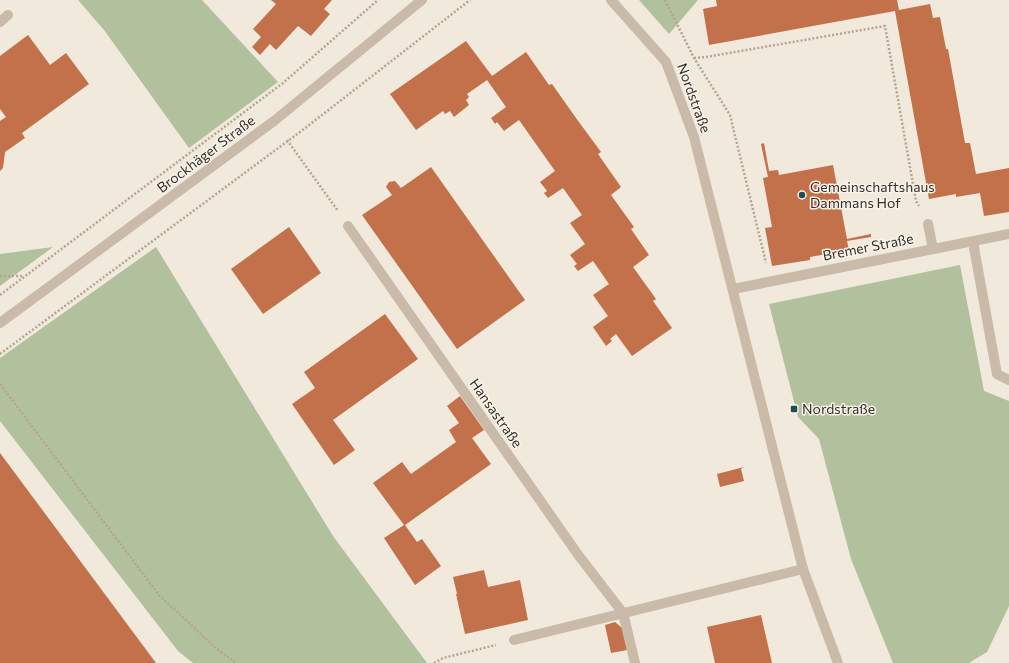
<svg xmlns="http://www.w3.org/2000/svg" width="1009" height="663" font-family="Commissioner,sans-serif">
  <rect width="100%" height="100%" fill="#f1e9dc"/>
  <g fill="#b1c09d">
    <polygon points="78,0 202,0 278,82 189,148 104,30"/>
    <polygon points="639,0 698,0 669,34"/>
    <polygon points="53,247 0,286 0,254"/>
    <polygon points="156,247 333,536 427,663 193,663 178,651 0,421 0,358"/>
    <polygon points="960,265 984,391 1009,401 1009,606 987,652 969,663 893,663 851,559 819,439 798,417 769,304"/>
  </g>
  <g fill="#c2714a">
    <polygon points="271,0 332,0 324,9 330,14 311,36 298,26 276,50 270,44 260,55 252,47 261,37 253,29 276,4"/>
    <polygon points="716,0 897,0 899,10 930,4 933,18 940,17 946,49 948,49 965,143 970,143 976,174 1009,168 1009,212 984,216 980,193 956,197 956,194 929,199 895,11 709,45 703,9 717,6"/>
    <polygon points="28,35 50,65 66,53 89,84 22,133 25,138 5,152 3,168 0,171 0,121 6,117 0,109 0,56"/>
    <polygon points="466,41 492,76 526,52 549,85 552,84 576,118 601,152 598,154 621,187 611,195 634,227 631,229 649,255 633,267 656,299 653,301 672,328 632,356 616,334 610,339 612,341 606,346 593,327 608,316 593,295 609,284 593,261 578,271 574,266 577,264 570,255 585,244 570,223 582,215 563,188 548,198 544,193 547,191 540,182 555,171 519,120 504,131 497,122 495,124 491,118 506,107 487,80 467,94 469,97 466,100 469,105 454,117 450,111 445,114 443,111 416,130 390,94"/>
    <polygon points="764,143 769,171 778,170 779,175 833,165 847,239 871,234 871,237 847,241 849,250 810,257 810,260 772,266 765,228 772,227 763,178 768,177 761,144"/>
    <polygon points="431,167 525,300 457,349 362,215 392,195 386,187 389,182 395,181 401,188"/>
    <polygon points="289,227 321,273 263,314 231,269"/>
    <polygon points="385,314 418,359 333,420 355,450 334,465 292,404 315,388 304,372"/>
    <polygon points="460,396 484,430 472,438 491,464 405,525 417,542 422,539 441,566 415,585 384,538 404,525 373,483 402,462 411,474 456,442 449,430 459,423 447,406"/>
    <polygon points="0,453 55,527 156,663 0,663"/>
    <polygon points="744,467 741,469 744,481 720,487 717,474"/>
    <polygon points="484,570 488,587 520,580 528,620 465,634 456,594 457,594 453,577"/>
    <polygon points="761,615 772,663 715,663 707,627"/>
    <polygon points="615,622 622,628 627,650 611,653 605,625"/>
  </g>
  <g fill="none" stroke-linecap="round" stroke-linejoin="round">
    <g stroke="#b5a493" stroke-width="2.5" stroke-dasharray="2 2" stroke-linecap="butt">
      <polyline points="665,0 694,58 730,115 766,263"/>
      <polyline points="694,58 706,57 885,26 916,201 919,206"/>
      <polyline points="287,140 338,211"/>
      <polyline points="0,276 24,276"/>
      <polyline points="0,295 283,83 378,0"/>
      <polyline points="0,354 304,129 470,0"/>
      <polyline points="0,384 159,595 217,649 236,663"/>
      <polyline points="434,663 443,658 496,645"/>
    </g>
    <g stroke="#c9baa9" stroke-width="10">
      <polyline points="0,22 8,15"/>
      <polyline points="623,613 635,663"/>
    </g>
    <polyline stroke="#c9baa9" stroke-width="10" points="928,224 933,249"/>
    <g stroke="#c9baa9" stroke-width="10">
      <polyline points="611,0 666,62 694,137 803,569 838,663"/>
      <polyline points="348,226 579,556 623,613"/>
      <polyline points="973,242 997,374 1009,380"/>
      <polyline points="733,289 1009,234"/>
      <polyline points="514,640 803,569"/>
    </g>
    <polyline stroke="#c9baa9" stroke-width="10" points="0,323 274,121 422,0"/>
  </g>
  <g fill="#1f4e56" stroke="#f9f3e9" stroke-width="1.5">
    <circle cx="802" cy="195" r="4"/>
    <rect x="790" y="405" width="8" height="8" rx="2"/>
  </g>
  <g text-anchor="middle" stroke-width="3" stroke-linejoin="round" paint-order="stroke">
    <g font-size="14" fill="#362e28" stroke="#f9f3e9">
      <text transform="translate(694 98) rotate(70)" y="5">Nordstraße</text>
      <text transform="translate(206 154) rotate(-37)" y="5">Brockhäger Straße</text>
      <text transform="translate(868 247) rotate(-11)" y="5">Bremer Straße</text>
      <text transform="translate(496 413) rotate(55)" y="5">Hansastraße</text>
    </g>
    <g font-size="14" fill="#362e28" stroke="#f9f3e9" text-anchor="start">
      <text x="810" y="192">Gemeinschaftshaus<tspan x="810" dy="16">Dammans Hof</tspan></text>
      <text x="802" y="414">Nordstraße</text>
    </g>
  </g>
</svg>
